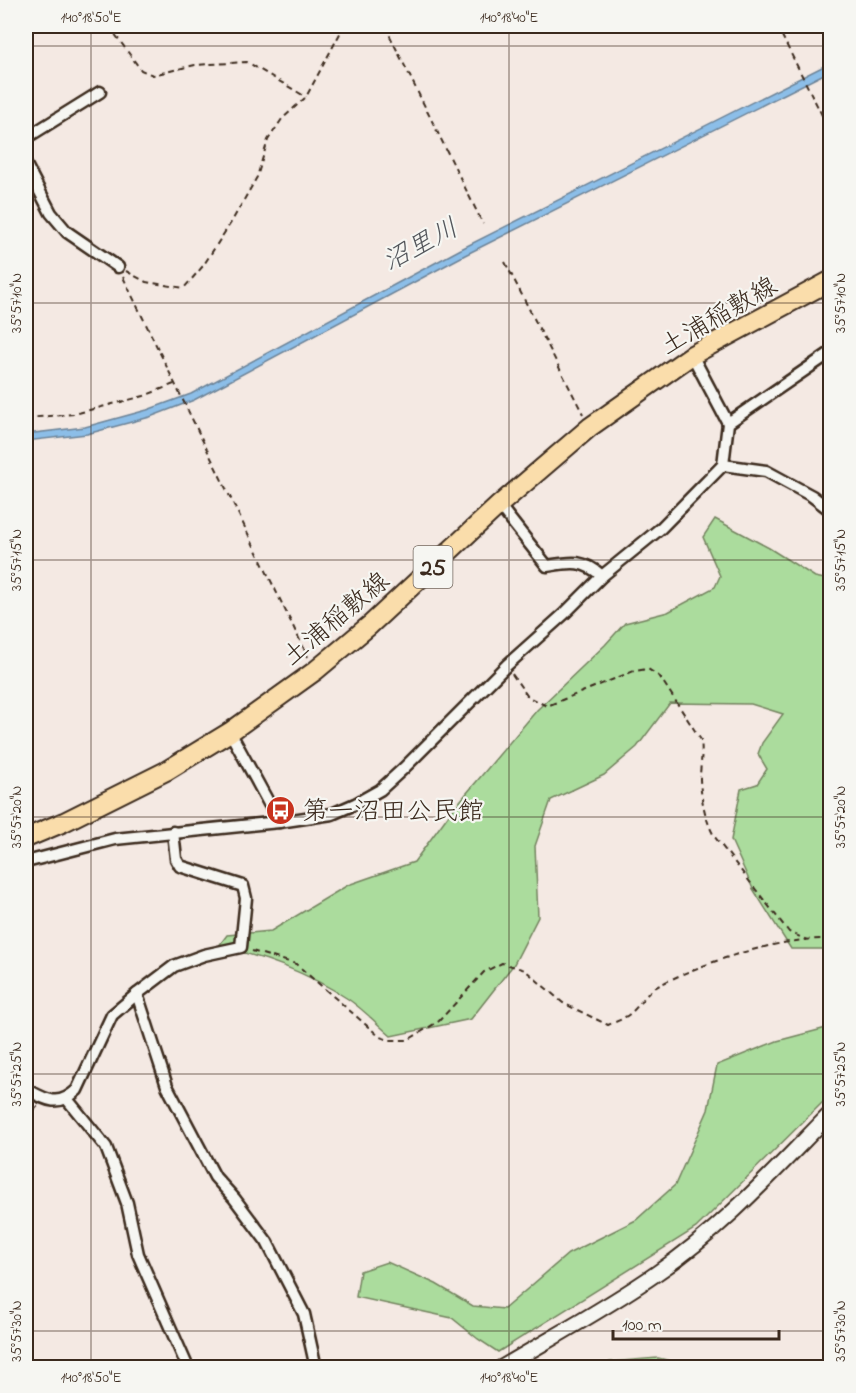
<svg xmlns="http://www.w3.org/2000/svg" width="856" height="1393" font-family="'Indie Flower','Klee One',sans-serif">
  <rect width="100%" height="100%" fill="#f4e9e3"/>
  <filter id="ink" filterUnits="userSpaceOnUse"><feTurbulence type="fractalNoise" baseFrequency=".0167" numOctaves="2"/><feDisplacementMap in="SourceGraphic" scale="12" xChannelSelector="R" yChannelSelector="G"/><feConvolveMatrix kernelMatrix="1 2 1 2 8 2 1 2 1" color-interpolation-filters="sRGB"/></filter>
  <g filter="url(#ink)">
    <g fill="#abdc9d" stroke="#73835e" stroke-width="1.5">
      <path d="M715 519 769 548 815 577 830 580V949H791L753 889 731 840 741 789 757 784 767 769 758 754 762 743 783 714 751 704 670 703 637 747 604 775 551 800 535 846 538 917 514 964 471 1019 391 1036C377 1024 363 1009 348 999 310 974 262 955 218 947L227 935 271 931 348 885 414 862 450 813 537 710 605 645 625 623 668 612 715 587 720 576 703 537Z"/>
      <polygon points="830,1027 830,1095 696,1228 498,1352 478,1339 452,1318 356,1297 360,1271 387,1262 436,1284 473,1306 504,1309 568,1254 636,1220 675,1185 708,1110 717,1065 777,1041"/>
      <polygon points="658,1358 698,1367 598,1367 610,1362"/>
    </g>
    <polygon fill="#8cbee8" stroke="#6c8397" stroke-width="1.5" points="830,63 830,71 465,255 194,400 150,417 87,434 26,441 26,434 85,427 147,410 191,394 461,249"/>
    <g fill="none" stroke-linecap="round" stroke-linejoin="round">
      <defs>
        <g id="minor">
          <polyline points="26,138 100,92"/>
          <polyline points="26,165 51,213 67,232 118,267"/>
          <polyline points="692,355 728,423"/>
          <polyline points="723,465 766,471 812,496 830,510"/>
          <path d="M499 505 547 566C571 562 583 559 602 576"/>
          <polyline points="230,732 279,822"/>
          <polyline points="173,832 176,859 180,866 243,886 246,898 241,947 204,955 174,966 137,994 167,1086 215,1177 234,1198 267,1242 304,1314 316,1368"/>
          <polyline points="26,862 115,839 279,822 332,814 355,804 380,790 404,768 507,665 564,614 602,576 661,528 723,465 728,423 830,353"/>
          <path d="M26 1089C46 1100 58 1108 77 1090L112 1015 137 994"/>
          <polyline points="67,1099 106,1147 127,1203 138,1254 188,1368"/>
        </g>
        <path id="tertiary" d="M501 1368C553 1337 607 1308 657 1273 722 1229 775 1170 830 1114"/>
        <polyline id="primary" points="26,838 64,822 166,771 230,732 315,671 370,625 499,505 590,427 692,355 830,281"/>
      </defs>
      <use href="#minor" stroke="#3b2a1e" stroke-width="15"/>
      <use href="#tertiary" stroke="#3b2a1e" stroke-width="18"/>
      <use href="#primary" stroke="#3b2a1e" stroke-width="22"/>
      <g stroke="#3b2a1e" stroke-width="2" stroke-dasharray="6 4.5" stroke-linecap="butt">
        <polyline points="109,26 141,70 153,75 195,65 247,62 306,97"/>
        <polyline points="385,26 483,224"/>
        <polyline points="777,26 830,131"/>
        <polyline points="505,262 583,414"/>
        <polyline points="126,271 146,282 184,288 203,266 232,221 257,177 268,140 282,119 306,97 344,26"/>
        <polyline points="123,277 308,657"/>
        <polyline points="26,418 74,414 144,396 174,384"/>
        <path d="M512 674 528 697 547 706 634 671 648 669 660 677 701 740C703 754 700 766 700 779 701 799 705 819 714 836L789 932 807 940"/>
        <path d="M252 951 296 964 380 1037 389 1040H408L439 1021 484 972 502 963 525 970 563 1003 608 1025C614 1022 620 1021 625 1017 638 1010 645 992 658 986 703 962 780 937 830 939"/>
        <polyline points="26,1118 38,1106"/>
      </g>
      <use href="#minor" stroke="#f6f6f2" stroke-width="10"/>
      <use href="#tertiary" stroke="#f6f6f2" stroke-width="14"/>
      <use href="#primary" stroke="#faddab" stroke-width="18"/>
    </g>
  </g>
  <path fill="none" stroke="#3b2a1e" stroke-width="1.5" stroke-opacity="0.45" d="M91 26V1368M509 26V1368M26 46H830M26 303H830M26 560H830M26 817H830M26 1074H830M26 1331H830"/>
  <defs>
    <symbol id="bus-disc" viewBox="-11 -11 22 22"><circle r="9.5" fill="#c8321e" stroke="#f6f6f2"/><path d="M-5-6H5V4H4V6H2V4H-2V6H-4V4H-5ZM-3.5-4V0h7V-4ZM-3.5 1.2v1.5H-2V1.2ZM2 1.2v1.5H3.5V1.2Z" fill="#fff"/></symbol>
  </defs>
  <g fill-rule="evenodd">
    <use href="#bus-disc" x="264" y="794" width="33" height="33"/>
  </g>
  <g text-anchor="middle" stroke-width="4.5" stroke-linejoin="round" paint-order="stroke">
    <rect fill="#f6f6f2" stroke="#73675e" stroke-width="1.5" x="413.5" y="546" width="39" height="42" rx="4.5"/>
    <g font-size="24" font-weight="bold" fill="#3b2a1e">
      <text x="433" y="575">25</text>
    </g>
    <g font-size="26" fill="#3b2a1e" stroke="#f6f6f2">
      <text transform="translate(718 315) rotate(-30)" y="9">土浦稲敷線</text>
      <text transform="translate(335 618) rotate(-40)" y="9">土浦稲敷線</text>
    </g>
    <g font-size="26" fill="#3b2a1e" stroke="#f6f6f2" text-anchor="start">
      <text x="302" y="819">第一沼田公民館</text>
    </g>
    <g font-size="27" font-style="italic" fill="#53565b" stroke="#f6f6f2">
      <text transform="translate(420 244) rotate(-28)" y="9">沼里川</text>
    </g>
  </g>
  <rect width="856" height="1393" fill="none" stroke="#f6f6f2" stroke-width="66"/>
  <path d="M613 1330v9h166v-9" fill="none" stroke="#3b2a1e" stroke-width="3"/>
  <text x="622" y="1330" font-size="18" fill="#3b2a1e" stroke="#f6f6f2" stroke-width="4.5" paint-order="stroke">100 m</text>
  <rect x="33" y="33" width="790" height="1327" fill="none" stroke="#3b2a1e" stroke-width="2"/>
  <g font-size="15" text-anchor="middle" fill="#3b2a1e">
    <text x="91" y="22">140°18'50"E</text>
    <text x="509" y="22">140°18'40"E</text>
    <text transform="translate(840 303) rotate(-90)" y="5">35°57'10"N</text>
    <text transform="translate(16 303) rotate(-90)" y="5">35°57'10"N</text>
    <text transform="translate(840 560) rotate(-90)" y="5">35°57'15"N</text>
    <text transform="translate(16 560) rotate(-90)" y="5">35°57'15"N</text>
    <text transform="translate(840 817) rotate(-90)" y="5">35°57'20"N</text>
    <text transform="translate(16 817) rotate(-90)" y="5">35°57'20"N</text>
    <text transform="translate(840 1074) rotate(-90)" y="5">35°57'25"N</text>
    <text transform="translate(16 1074) rotate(-90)" y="5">35°57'25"N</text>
    <text transform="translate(16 1331) rotate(-90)" y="5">35°57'30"N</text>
    <text transform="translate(840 1331) rotate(-90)" y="5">35°57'30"N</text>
    <text x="91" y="1382">140°18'50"E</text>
    <text x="509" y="1382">140°18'40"E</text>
  </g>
</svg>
